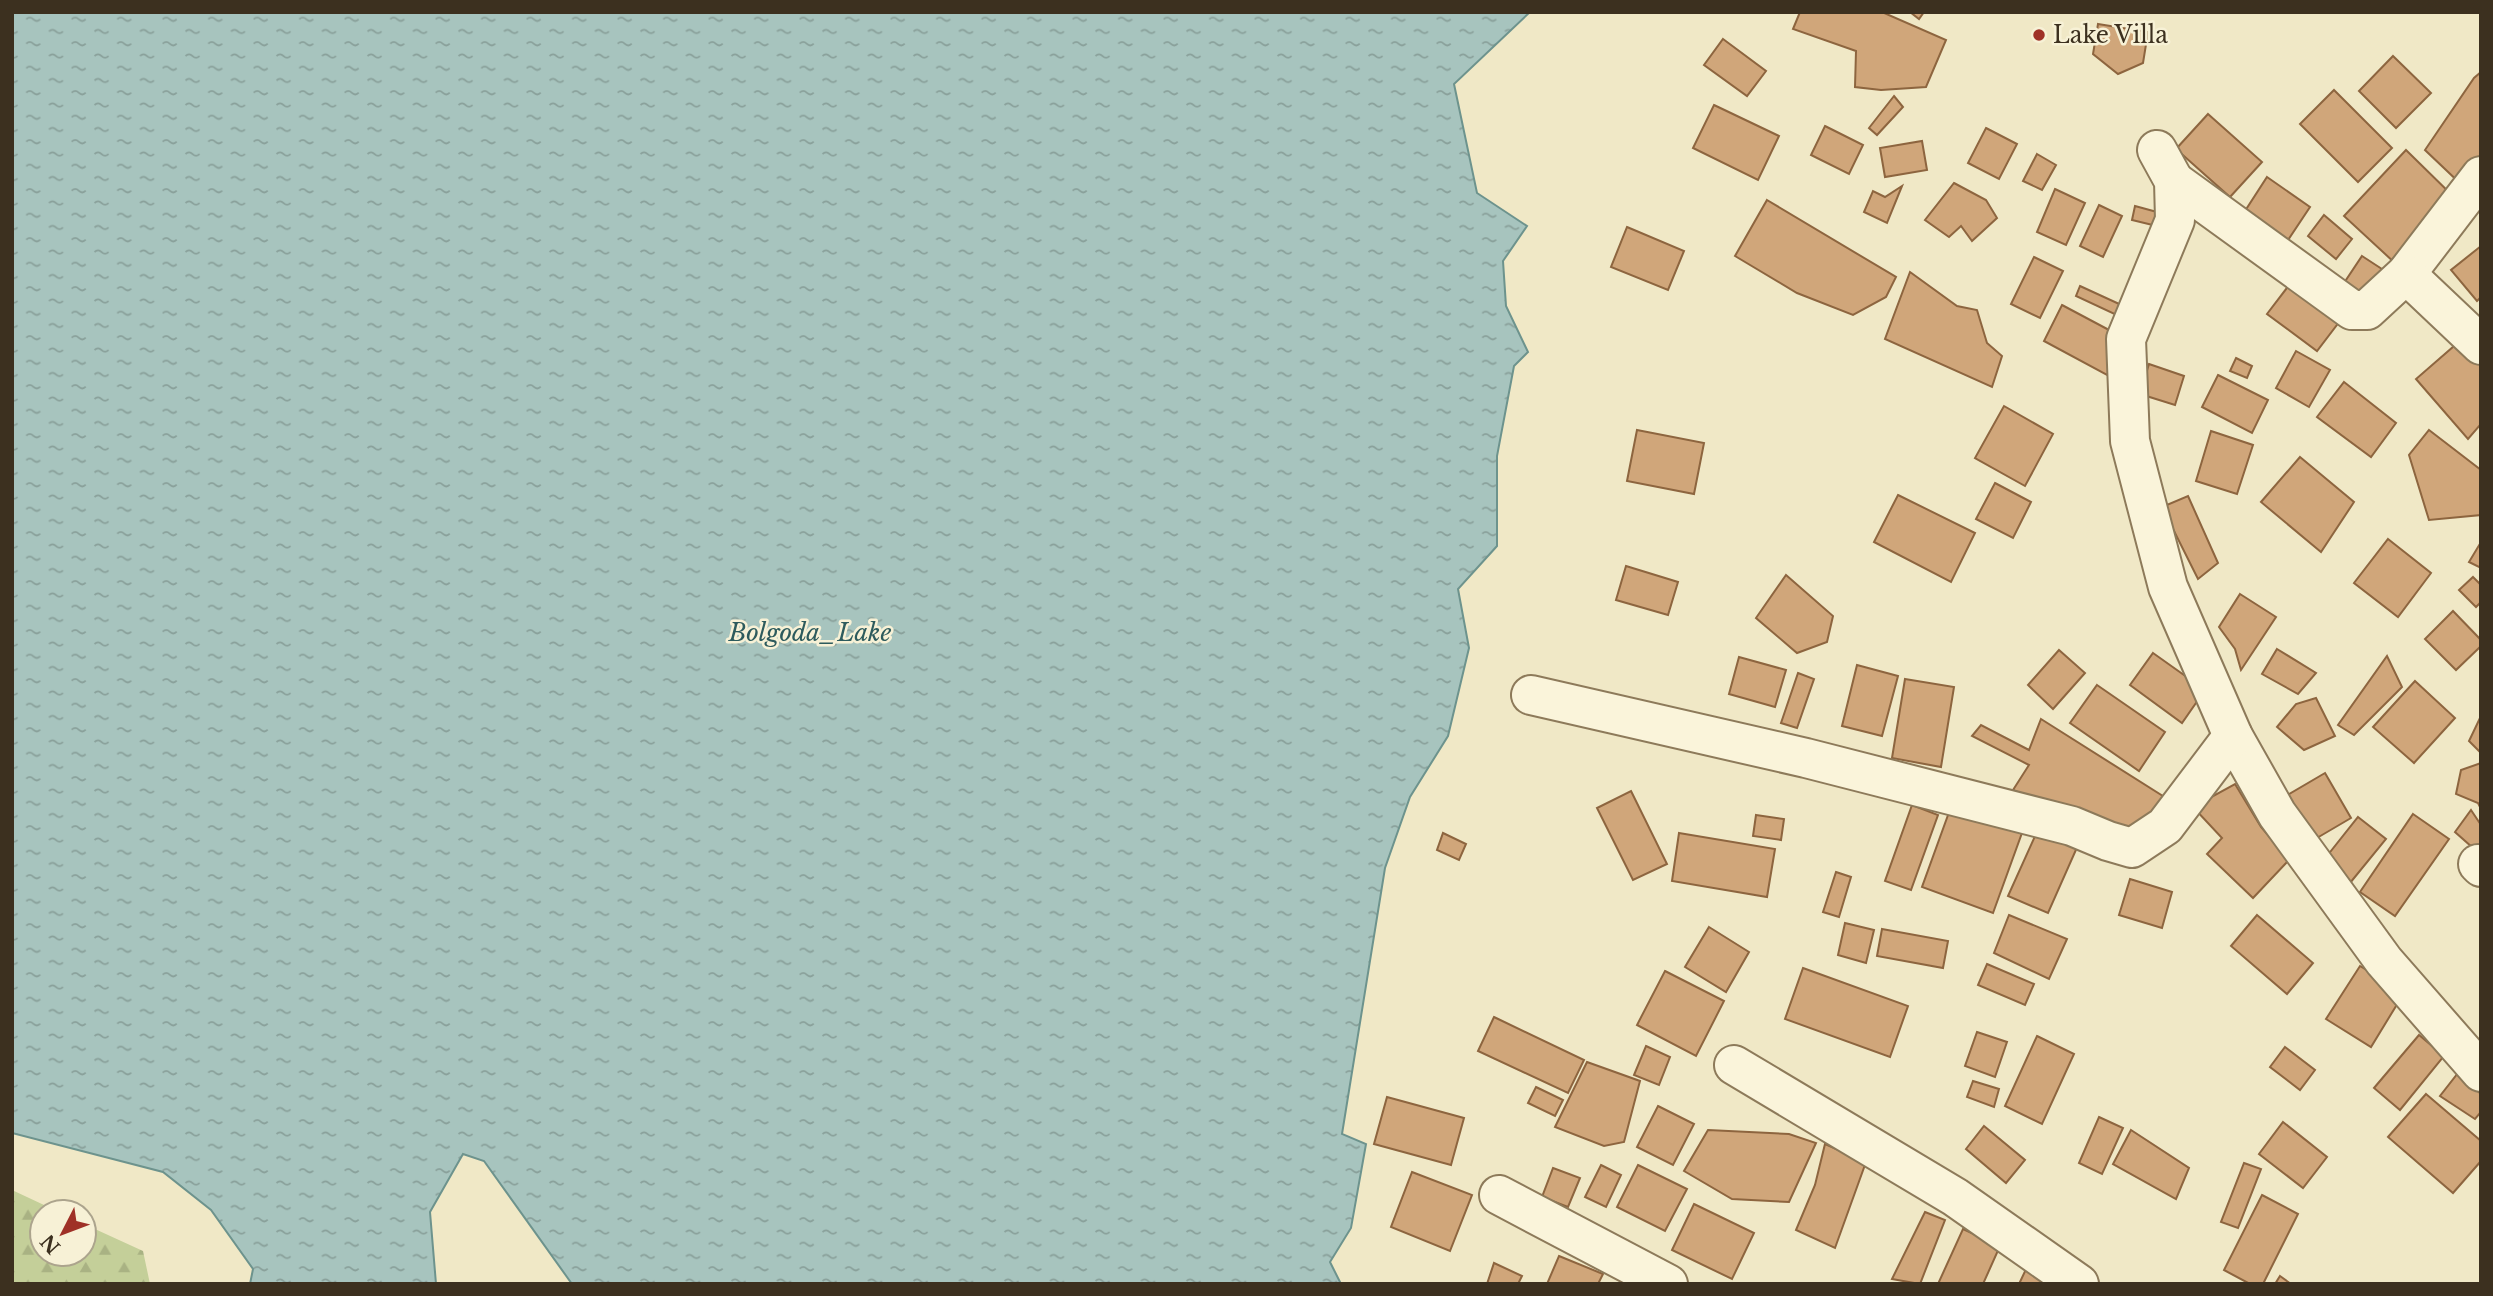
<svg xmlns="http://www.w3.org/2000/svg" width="2493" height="1296" font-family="'Libre Baskerville',serif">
  <defs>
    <pattern id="forest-firs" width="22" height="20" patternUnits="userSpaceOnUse" patternTransform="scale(1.75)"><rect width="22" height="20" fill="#c4cf99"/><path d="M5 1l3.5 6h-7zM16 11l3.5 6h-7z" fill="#a9b283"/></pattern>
    <pattern id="water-ripples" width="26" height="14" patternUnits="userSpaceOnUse" patternTransform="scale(1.75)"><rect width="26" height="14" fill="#a7c4be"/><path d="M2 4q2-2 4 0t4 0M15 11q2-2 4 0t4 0" fill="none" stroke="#89a09a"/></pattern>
  </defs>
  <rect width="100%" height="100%" fill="#f0e8c6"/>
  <polygon fill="url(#forest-firs)" points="12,1190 59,1212 42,1212 42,1254 84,1254 84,1224 143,1251 150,1284 12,1284"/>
  <polygon fill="url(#water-ripples)" stroke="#6d938d" stroke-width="2" points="12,12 1530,12 1454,84 1477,193 1527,226 1503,261 1506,306 1528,352 1514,366 1497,456 1497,546 1458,589 1469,648 1448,736 1410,797 1385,868 1342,1134 1366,1144 1351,1228 1330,1262 1341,1284 572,1284 484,1161 463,1154 430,1212 436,1284 250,1284 253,1269 211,1210 163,1172 12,1133"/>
  <g fill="#d0a67a" stroke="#8d653f" stroke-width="2">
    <polygon points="1800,12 1882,12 1946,40 1926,87 1881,90 1855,87 1856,51 1793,29"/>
    <polygon points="1910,12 1924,12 1919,19"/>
    <polygon points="2098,24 2148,32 2143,63 2118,74 2093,54"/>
    <polygon points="1723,39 1766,71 1747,96 1704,65"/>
    <polygon points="2393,56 2431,93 2396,128 2359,91"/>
    <polygon points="2481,72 2481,171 2465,188 2425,150 2474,78"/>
    <polygon points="2334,90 2392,148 2358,182 2300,124"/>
    <polygon points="1894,96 1903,107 1877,135 1869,128"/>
    <polygon points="1714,105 1779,136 1758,180 1693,148"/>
    <polygon points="2208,114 2262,162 2230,197 2176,149"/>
    <polygon points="1825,126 1863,145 1849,174 1811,155"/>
    <polygon points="1986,128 2017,144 1999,179 1968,163"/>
    <polygon points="1922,141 1927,170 1885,177 1880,148"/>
    <polygon points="2406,150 2458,201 2396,264 2344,216"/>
    <polygon points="2037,154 2056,165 2042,190 2023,181"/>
    <polygon points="2267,177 2310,207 2288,240 2245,211"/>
    <polygon points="1954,183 1986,200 1997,218 1972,241 1961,226 1949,237 1925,220"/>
    <polygon points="1902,186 1887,223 1864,212 1873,191 1885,197"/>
    <polygon points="2055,189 2085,203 2066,245 2037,232"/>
    <polygon points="1767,200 1896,277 1886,297 1853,315 1797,293 1735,256"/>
    <polygon points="2099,205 2122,216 2103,257 2080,246"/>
    <polygon points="2135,206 2168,215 2165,228 2132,220"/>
    <polygon points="2324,215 2352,239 2336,259 2308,236"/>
    <polygon points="1627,227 1684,251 1668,290 1611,267"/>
    <polygon points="2481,246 2481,297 2477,301 2451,270"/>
    <polygon points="2362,256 2388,273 2368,303 2342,286"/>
    <polygon points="2034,257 2063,271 2040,318 2011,304"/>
    <polygon points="1910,272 1957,306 1977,310 1987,343 2002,356 1992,387 1885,339"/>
    <polygon points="2296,276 2346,313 2317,351 2267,314"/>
    <polygon points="2080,286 2128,308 2123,318 2076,296"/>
    <polygon points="2062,305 2126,339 2107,375 2044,341"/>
    <polygon points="2461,340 2481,362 2481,424 2468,439 2416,379"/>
    <polygon points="2296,351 2330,370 2309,407 2276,388"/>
    <polygon points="2236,358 2252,366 2247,378 2230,371"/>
    <polygon points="2149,364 2184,376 2175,405 2140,394"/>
    <polygon points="2218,375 2268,400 2252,433 2202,407"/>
    <polygon points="2344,382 2396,423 2371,457 2317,417"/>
    <polygon points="2004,406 2053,434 2025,486 1975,458"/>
    <polygon points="1637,430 1704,443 1694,494 1627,481"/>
    <polygon points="2429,430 2481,470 2481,515 2429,520 2409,455"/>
    <polygon points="2211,431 2253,445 2237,494 2196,481"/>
    <polygon points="2300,457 2354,502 2321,552 2261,502"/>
    <polygon points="1995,483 2031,502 2013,538 1976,519"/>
    <polygon points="1898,495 1975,533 1951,582 1874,542"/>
    <polygon points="2188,496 2218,563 2198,579 2162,507"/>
    <polygon points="2388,539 2431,573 2398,617 2354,583"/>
    <polygon points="2481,542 2481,568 2469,562"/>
    <polygon points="1626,566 1678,582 1668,615 1616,600"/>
    <polygon points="1786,575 1833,616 1827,642 1797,653 1756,618"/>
    <polygon points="2473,577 2481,585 2481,602 2476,607 2459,590"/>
    <polygon points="2240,594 2276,617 2241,670 2235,649 2219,627"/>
    <polygon points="2453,611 2481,640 2481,646 2456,670 2425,639"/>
    <polygon points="2277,649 2316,673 2298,694 2262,674"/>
    <polygon points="2059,650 2085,673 2053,709 2028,685"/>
    <polygon points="2153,653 2205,690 2182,723 2130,685"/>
    <polygon points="2387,656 2402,687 2354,735 2338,725"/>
    <polygon points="1739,657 1786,670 1775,707 1729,694"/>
    <polygon points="1857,665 1898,676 1882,736 1842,726"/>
    <polygon points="1798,673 1814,679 1797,728 1781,723"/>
    <polygon points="1905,679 1954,687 1941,767 1892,758"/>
    <polygon points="2415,681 2455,718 2414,763 2373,727"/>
    <polygon points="2097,685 2165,732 2139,771 2070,723"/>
    <polygon points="2316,698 2335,736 2304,750 2277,727 2296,704"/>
    <polygon points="2480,718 2481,719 2481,753 2469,741"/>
    <polygon points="2041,719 2166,798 2133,842 2013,790 2029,765 1972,736 1981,725 2029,750"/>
    <polygon points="2481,763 2481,809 2478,803 2456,794 2461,770"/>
    <polygon points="2325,773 2351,818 2305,845 2279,800"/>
    <polygon points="2235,784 2261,827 2289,860 2253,898 2207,854 2222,838 2193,807"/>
    <polygon points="1631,791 1667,864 1633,880 1597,808"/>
    <polygon points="1956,793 2027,819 1993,913 1922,887"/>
    <polygon points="1912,805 1938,815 1911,890 1885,881"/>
    <polygon points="2471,810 2481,825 2481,855 2455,832"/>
    <polygon points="2413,814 2449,839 2395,916 2360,892"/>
    <polygon points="1756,815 1784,819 1781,840 1753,836"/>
    <polygon points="2358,817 2386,839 2350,883 2323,861"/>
    <polygon points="2040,825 2079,843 2048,913 2008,896"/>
    <polygon points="1443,833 1466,844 1459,860 1437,850"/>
    <polygon points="1679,833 1775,849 1767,897 1672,881"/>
    <polygon points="1836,872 1851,877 1839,917 1823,912"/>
    <polygon points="2130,879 2172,892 2162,928 2119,915"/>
    <polygon points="2009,915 2067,939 2049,979 1994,953"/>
    <polygon points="2257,915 2313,963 2287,994 2231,946"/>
    <polygon points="1845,923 1874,930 1866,963 1838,955"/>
    <polygon points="1709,927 1749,952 1726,992 1685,967"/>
    <polygon points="1882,929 1948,941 1943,968 1877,956"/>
    <polygon points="1987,964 2034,984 2025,1005 1978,985"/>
    <polygon points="2360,966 2404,993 2371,1047 2326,1019"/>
    <polygon points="1803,968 1908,1006 1890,1057 1785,1019"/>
    <polygon points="1665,971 1724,1001 1696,1056 1637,1025"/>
    <polygon points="1494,1017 1584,1060 1568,1093 1478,1051"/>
    <polygon points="1977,1032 2007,1042 1995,1077 1965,1066"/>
    <polygon points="2419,1035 2444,1056 2400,1110 2374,1088"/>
    <polygon points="2037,1036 2074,1054 2042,1124 2005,1106"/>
    <polygon points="1646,1046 1670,1057 1659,1085 1634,1075"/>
    <polygon points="2285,1047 2315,1070 2300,1090 2270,1067"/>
    <polygon points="1587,1062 1640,1081 1624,1142 1604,1146 1555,1127"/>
    <polygon points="2458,1073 2481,1094 2481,1112 2475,1119 2440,1096"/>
    <polygon points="1973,1081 1999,1089 1994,1107 1967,1097"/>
    <polygon points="1536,1087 1563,1100 1555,1116 1528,1103"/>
    <polygon points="2426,1094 2481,1141 2481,1161 2453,1193 2388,1137"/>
    <polygon points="1387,1097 1464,1118 1451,1165 1374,1144"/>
    <polygon points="1658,1106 1694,1124 1673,1165 1637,1147"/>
    <polygon points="2099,1117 2123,1128 2102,1174 2079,1163"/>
    <polygon points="2283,1122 2327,1157 2303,1188 2259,1154"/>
    <polygon points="1984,1126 2025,1160 2006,1183 1966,1149"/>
    <polygon points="1708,1130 1789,1134 1816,1143 1789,1202 1732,1199 1684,1171"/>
    <polygon points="2131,1130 2189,1168 2176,1199 2113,1164"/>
    <polygon points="1825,1144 1866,1162 1835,1248 1796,1230 1815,1185"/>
    <polygon points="2244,1163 2261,1169 2238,1228 2221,1222"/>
    <polygon points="1601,1165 1621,1175 1606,1207 1585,1197"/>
    <polygon points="1638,1165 1687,1189 1665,1231 1617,1207"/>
    <polygon points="1553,1168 1580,1178 1568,1207 1542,1197"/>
    <polygon points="1412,1172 1472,1195 1450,1251 1391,1227"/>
    <polygon points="2262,1195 2298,1214 2263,1284 2250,1284 2224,1270"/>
    <polygon points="1694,1204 1754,1233 1732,1279 1672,1250"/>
    <polygon points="1925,1212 1945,1220 1920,1284 1892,1279"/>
    <polygon points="1963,1229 2000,1246 1983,1284 1938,1284"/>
    <polygon points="1559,1256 1603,1274 1598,1284 1547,1284"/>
    <polygon points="1494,1263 1522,1276 1518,1284 1487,1284"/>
    <polygon points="2028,1265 2061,1284 2019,1284"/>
    <polygon points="2280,1276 2291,1284 2275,1284"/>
  </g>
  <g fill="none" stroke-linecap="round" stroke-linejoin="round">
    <defs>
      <g id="minor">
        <polyline points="2157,150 2174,181 2175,220 2126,339 2130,441 2168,587 2233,736 2277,814 2384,961 2481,1072"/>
        <polyline points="2174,181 2352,310 2367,310 2406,274 2481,176"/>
        <polyline points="2406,274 2481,345"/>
        <polyline points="1531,695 1806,758 2072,826 2108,841 2132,848 2165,826 2233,736"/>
        <polyline points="2478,864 2481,867"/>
        <polyline points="1734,1065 1955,1197 2079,1284"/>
        <polyline points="1499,1195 1668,1284"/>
      </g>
    </defs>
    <use href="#minor" stroke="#8d7a5a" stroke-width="42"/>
    <use href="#minor" stroke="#faf4da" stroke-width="38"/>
  </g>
  <circle fill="#9f3127" stroke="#f7f1d6" stroke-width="2.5" cx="2039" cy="35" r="7"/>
  <g text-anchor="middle" stroke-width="5" stroke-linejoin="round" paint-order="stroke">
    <g font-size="23" fill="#3c301f" stroke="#f7f1d6" text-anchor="start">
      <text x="2053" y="43">Lake Villa</text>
    </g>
    <g font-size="24" font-style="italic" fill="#2d5b5d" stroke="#f7f1d6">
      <text x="810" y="641">Bolgoda_Lake</text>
    </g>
  </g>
  <rect width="2493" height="1296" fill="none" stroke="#3c301f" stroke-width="28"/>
  <g transform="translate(63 1233) rotate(228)"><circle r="33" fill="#f7f1d6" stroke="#aca48d" stroke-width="2"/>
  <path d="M0-5L12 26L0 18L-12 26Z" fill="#9f3127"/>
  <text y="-10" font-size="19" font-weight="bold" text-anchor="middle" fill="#3c301f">N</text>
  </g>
</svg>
